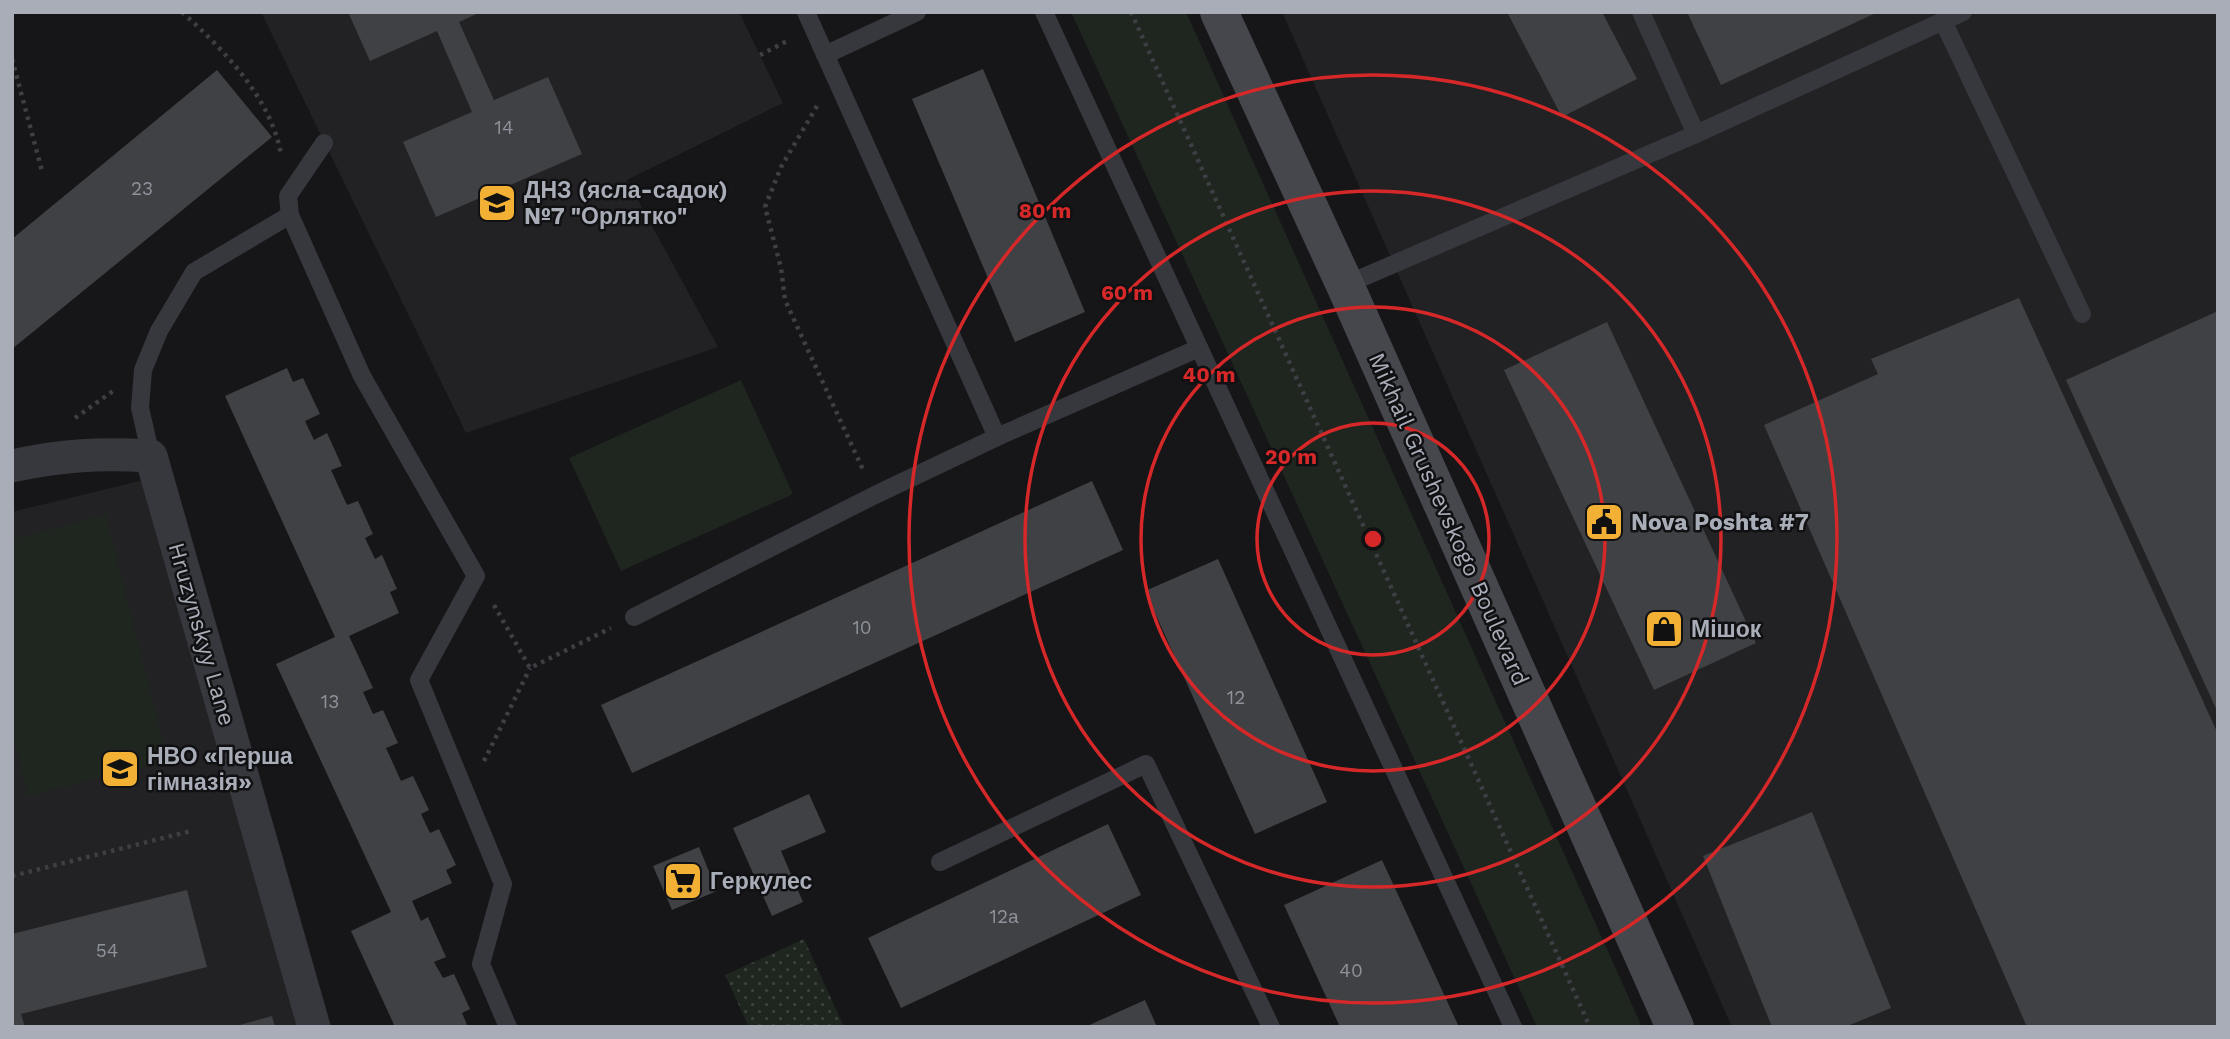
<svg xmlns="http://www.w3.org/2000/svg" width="2230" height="1039" font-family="'Work Sans',sans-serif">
  <defs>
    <pattern id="park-dots" width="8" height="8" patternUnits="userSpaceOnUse" patternTransform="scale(1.75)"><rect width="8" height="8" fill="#1e261f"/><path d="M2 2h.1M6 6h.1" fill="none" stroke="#3c433d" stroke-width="1.8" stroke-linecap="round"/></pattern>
  </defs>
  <rect width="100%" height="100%" fill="#161618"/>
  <g fill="#222225">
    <polygon points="261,12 739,12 783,103 627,180 718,347 466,433"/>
    <polygon points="1282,12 2218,12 2218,1027 1732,1027"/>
    <polygon points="148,479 298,1027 12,1027 12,512"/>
  </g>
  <g fill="#1e261f">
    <polygon points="1071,12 1186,12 1642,1027 1537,1027"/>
    <polygon points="741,380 793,494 621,571 569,458"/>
    <polygon points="106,515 168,761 28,796 12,732 12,539"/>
  </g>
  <polygon fill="url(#park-dots)" points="804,939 844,1027 749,1027 725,975"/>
  <g fill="#404145">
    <polygon points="348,12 481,12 459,22 494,100 548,77 582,154 436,217 403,142 472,112 437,31 370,61"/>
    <polygon points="1507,12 1602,12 1637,79 1562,117"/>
    <polygon points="1687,12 1878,12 1721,85"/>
    <polygon points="983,69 1085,312 1015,342 912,99"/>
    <polygon points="217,70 272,137 12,349 12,239"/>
    <polygon points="2019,298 2218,734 2218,1027 2027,1027 1764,425 1878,374 1871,359"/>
    <polygon points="2218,311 2218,713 2066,380"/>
    <polygon points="1607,322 1756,643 1654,690 1504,370"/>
    <polygon points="287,368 293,382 303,378 320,414 305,421 314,440 327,433 342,466 331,470 347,505 358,501 373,534 365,538 375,559 382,555 397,589 390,592 399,613 349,636 373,688 363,692 373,714 383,710 398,743 386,748 401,781 413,776 429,810 421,814 430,833 439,829 456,865 446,870 452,883 412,901 421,921 428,917 446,957 434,962 443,978 454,974 470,1009 462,1013 468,1027 395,1027 351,931 391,912 276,664 335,637 225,396"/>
    <polygon points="1092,481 1123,550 632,773 601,705"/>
    <polygon points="1218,559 1327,802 1255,834 1145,591"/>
    <polygon points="809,794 826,832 781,851 803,902 772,916 733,828"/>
    <polygon points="1812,812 1891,1008 1845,1027 1772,1027 1703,856"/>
    <polygon points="1108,824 1141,895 901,1008 868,938"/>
    <polygon points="699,847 717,891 672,910 653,866"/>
    <polygon points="1382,860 1459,1027 1340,1027 1284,905"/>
    <polygon points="187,890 207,967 21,1014 25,1027 12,1027 12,934"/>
    <polygon points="1145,1000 1157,1027 1085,1027"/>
    <polygon points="272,1016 275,1027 236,1027 236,1026"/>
  </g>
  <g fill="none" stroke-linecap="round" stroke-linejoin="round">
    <g stroke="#3d3f44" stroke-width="4.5" stroke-dasharray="3.5 5" stroke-linecap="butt">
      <path d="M182 12C223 49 271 98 281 154"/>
      <polyline points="1131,12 1590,1027"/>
      <polyline points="760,55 787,41"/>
      <polyline points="12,59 42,171"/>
      <polyline points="817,106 781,167 765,207 781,268 785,300 864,472"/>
      <polyline points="75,418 113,391"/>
      <polyline points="494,605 530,668 611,628"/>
      <polyline points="484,761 530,668"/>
      <polyline points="12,876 191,831"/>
    </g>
    <g stroke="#37383d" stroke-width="18">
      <polyline points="806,12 997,437"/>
      <polyline points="1044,12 1513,1027"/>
      <polyline points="1641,12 1696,134"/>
      <polyline points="1943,21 2082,314"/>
      <polyline points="825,55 917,12"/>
      <polyline points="324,143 288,196 290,215 362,376 476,576 419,680 503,884 481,964 508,1027"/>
      <polyline points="1345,285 1696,134 1963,12"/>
      <polyline points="151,456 140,408 143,370 159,331 194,272 290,215"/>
      <polyline points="634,617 875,495 997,437 1199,348"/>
      <polyline points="940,862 1146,764 1271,1027"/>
    </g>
    <path stroke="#37383d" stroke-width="33" d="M12 466C62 455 100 453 151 456L314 1027"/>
    <polyline stroke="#45474d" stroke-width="38" points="1219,12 1345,285 1675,1027"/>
  </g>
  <g fill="none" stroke="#d62828" stroke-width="3.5">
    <circle cx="1373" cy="539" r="116"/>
    <circle cx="1373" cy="539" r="232"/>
    <circle cx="1373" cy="539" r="348"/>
    <circle cx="1373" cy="539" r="464"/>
  </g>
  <defs>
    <symbol id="school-square" viewBox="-11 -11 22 22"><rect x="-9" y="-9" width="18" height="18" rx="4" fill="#f2b134" stroke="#111113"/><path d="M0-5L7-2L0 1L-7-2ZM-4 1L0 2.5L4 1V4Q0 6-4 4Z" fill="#111"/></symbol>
    <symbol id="civic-square" viewBox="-11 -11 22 22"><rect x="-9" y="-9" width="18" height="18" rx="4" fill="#f2b134" stroke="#111113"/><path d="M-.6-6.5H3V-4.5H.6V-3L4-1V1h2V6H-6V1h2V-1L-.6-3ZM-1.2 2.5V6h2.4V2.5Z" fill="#111"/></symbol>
    <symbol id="shop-square" viewBox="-11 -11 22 22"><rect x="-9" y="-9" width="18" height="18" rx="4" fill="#f2b134" stroke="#111113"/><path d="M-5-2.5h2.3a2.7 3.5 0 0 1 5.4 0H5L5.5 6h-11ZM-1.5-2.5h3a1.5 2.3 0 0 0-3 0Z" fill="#111"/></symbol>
    <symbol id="supermarket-square" viewBox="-11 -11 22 22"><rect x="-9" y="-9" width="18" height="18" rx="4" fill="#f2b134" stroke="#111113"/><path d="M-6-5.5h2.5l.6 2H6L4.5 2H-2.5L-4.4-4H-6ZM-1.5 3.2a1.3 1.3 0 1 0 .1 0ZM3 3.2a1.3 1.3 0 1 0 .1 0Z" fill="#111"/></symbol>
  </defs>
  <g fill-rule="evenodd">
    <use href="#school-square" x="475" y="181" width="44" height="44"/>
    <use href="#civic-square" x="1582" y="500" width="44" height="44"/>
    <use href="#shop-square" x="1642" y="607" width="44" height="44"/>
    <use href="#school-square" x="98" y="747" width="44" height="44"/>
    <use href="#supermarket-square" x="661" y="859" width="44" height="44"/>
  </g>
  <g text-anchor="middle" stroke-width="5" stroke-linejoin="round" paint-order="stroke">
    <g font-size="19" fill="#8e929b">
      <text x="504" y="134">14</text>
      <text x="142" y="195">23</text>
      <text x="862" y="634">10</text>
      <text x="1236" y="704">12</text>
      <text x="330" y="708">13</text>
      <text x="1004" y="923">12а</text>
      <text x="107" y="957">54</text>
      <text x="1351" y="977">40</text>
    </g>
    <g font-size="23" font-weight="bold" fill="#a8adb8" stroke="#111113" text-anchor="start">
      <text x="524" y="198">ДНЗ (ясла-садок)<tspan x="524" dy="26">№7 "Орлятко"</tspan></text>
      <text x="1631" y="530">Nova Poshta #7</text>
      <text x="1691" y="637">Мішок</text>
      <text x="147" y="764">НВО «Перша<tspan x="147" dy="26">гімназія»</tspan></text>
      <text x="710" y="889">Геркулес</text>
    </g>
    <g font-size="23" fill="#a8adb8" stroke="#111113">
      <text transform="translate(1449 519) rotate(66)" y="8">Mikhail Grushevskogo Boulevard</text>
      <text transform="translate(202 634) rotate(74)" y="8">Hruzynskyy Lane</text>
    </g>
  </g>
  <circle cx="1373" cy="539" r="10" fill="#d62828" stroke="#111113" stroke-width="3.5"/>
  <g font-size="21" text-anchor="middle" font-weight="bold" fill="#d62828" stroke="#111113" stroke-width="5" stroke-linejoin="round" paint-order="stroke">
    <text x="1045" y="218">80 m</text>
    <text x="1127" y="300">60 m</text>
    <text x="1209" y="382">40 m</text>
    <text x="1291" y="464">20 m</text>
  </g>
  <rect width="2230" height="1039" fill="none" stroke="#a8adb8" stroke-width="28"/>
</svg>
